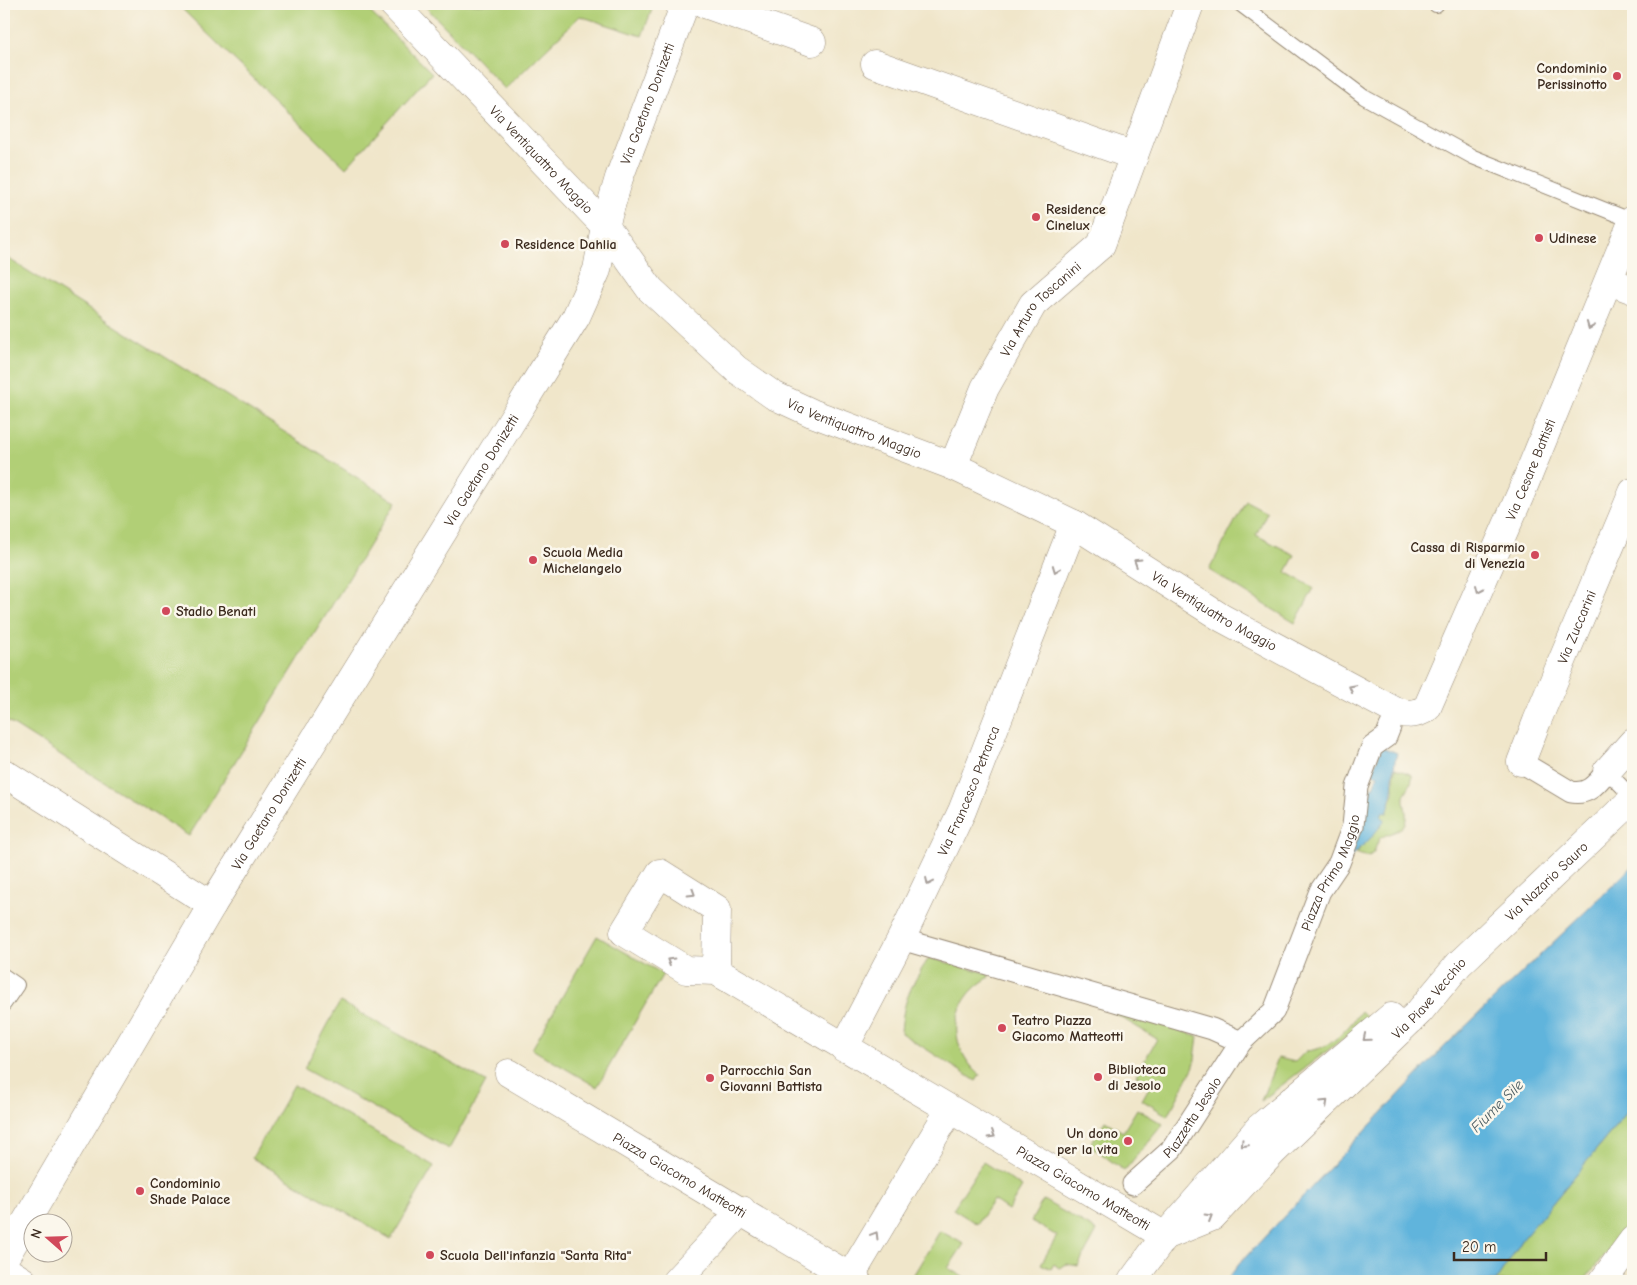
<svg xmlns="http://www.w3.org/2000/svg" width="1637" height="1285" font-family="'Comic Neue',sans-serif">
  <rect width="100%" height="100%" fill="#fbf7ec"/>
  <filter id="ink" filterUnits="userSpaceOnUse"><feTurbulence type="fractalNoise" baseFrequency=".02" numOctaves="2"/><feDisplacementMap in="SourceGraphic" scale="10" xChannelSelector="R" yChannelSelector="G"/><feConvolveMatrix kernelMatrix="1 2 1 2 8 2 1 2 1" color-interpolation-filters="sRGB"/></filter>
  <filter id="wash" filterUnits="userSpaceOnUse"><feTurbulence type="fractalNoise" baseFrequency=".0096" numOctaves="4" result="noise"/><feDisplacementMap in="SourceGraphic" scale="20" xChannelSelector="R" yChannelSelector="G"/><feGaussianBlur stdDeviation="1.12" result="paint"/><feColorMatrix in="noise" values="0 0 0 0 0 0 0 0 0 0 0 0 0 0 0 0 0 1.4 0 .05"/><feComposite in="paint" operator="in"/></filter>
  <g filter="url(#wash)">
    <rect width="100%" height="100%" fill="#f0e6ca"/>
    <g fill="#b1cf76" stroke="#767c4a">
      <polygon points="180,4 362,4 432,73 346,168 178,5"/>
      <polygon points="423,4 654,4 642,36 580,16 505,89"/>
      <polygon points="4,256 396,502 189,836 4,719"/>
      <polygon points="1246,501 1267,512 1256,535 1295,555 1286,572 1314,588 1295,623 1209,570"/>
      <path d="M1395 768 1412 775C1413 784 1406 789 1404 797 1403 802 1406 808 1406 813 1408 832 1392 831 1380 838 1373 849 1376 862 1356 853L1372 836 1384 819 1381 817 1383 812 1387 813 1393 795Z"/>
      <polygon points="597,936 663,974 597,1087 532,1049"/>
      <path d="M929 958 987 973 990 977C949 999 946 1046 980 1075L976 1081 901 1033C903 1000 911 985 929 958Z"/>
      <polygon points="340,1002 486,1082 449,1149 304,1069"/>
      <polygon points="1107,1009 1198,1036 1194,1066 1168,1116 1142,1100 1151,1084 1136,1075 1157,1039"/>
      <path d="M1361 1011 1369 1019 1261 1101 1278 1058 1295 1062 1306 1051C1331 1049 1347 1030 1361 1011Z"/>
      <polygon points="294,1085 434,1166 391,1239 252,1158"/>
      <polygon points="1633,1105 1633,1217 1584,1281 1496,1281 1523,1239"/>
      <polygon points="1137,1109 1163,1124 1124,1171 1090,1145 1105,1121 1123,1132"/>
      <polygon points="983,1162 1022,1187 1008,1210 993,1200 977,1224 953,1209"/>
      <polygon points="1043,1200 1097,1231 1078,1266 1067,1264 1059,1268 1054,1264 1051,1269 1041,1264 1057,1236 1031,1221"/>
      <polygon points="940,1231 964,1244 948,1268 966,1279 965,1281 914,1281 911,1279"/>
    </g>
    <g fill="#60b4dc" stroke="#4e6f7d">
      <path d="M1382 747 1397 753C1391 771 1395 791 1387 813L1383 812 1381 817 1385 819C1375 835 1362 848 1347 859L1367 803 1365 802 1366 799 1368 800 1367 797 1370 796 1371 787H1373L1378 775 1372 773Z"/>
      <polygon points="1633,866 1633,1105 1523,1239 1496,1281 1226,1281 1240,1263 1446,1045"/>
    </g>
  </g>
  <g filter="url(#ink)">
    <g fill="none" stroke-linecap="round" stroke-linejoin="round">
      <defs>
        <g id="service">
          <polyline points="1240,4 1364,97 1473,157 1633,221"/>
          <polyline points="1436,5 1437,4"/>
          <polyline points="1607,771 1633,798"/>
          <polyline points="4,976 17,985 4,1004"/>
        </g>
        <g id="pedestrian">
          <path d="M1521 762 1571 792C1589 795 1596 784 1607 771"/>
          <polyline points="901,939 1212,1029 1241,1042"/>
          <path id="s1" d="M1133 1184 1172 1149 1241 1042 1274 1011 1320 891 1339 863 1353 826 1357 787 1372 747 1386 737 1390 727"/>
        </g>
        <g id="minor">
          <path id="s2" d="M393 4 605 226 650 289 736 369 773 395 812 413 953 466 1074 524 1222 618 1395 711C1408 715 1416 715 1427 708L1521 493 1633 220"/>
          <polyline points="705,4 812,42"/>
          <polyline points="875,64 1134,156"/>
          <polyline points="1609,281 1633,290"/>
          <path id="s3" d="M953 466 985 388 1033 304 1101 245 1190 4"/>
          <path id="s4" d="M1521 762 1537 721 1633 492"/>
          <polyline points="1607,771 1633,742"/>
          <polyline points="4,773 212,905"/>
          <path id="s5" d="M716 971 717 909 660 873 624 932 686 970 716 971 1165 1236"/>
          <path id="s6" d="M844 1048 901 939 962 811 1074 524"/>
          <path id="s7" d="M509 1073 857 1281"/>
          <path id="s8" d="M4 1259 212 905 576 317 597 270 605 226 619 178 685 4"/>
          <polyline points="4,1269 23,1281"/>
          <polyline points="850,1277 949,1111"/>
          <polyline points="676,1281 742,1210"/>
          <polyline points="1603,1281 1633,1240"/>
        </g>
        <g id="tertiary">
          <path id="s9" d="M1165 1236 1212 1217 1273 1152 1419 1012 1459 964 1633 799"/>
          <polyline points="1132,1281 1165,1236 1259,1128 1391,1017"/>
        </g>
      </defs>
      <use href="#service" stroke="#968874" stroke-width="16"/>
      <use href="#pedestrian" stroke="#968874" stroke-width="23"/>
      <use href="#minor" stroke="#968874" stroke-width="29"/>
      <use href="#tertiary" stroke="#968874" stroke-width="29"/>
      <use href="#service" stroke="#fff" stroke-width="14"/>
      <use href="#pedestrian" stroke="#fff" stroke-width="21"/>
      <use href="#minor" stroke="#fff" stroke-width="28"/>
      <use href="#tertiary" stroke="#fff" stroke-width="28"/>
    </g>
    <defs><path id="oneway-chevron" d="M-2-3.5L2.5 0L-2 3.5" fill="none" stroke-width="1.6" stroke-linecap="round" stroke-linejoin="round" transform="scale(1.25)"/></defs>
    <g stroke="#a79f9a">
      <use href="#oneway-chevron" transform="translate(1590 326) rotate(112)"/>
      <use href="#oneway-chevron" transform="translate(1137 562) rotate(-148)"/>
      <use href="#oneway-chevron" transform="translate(1056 569) rotate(111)"/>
      <use href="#oneway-chevron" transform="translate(1479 589) rotate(114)"/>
      <use href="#oneway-chevron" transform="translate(1352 688) rotate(-152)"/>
      <use href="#oneway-chevron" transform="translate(929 882) rotate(115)"/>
      <use href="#oneway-chevron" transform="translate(692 893) rotate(32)"/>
      <use href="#oneway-chevron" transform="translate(670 961) rotate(-149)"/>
      <use href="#oneway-chevron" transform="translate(1366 1038) rotate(140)"/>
      <use href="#oneway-chevron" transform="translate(1325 1103) rotate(-43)"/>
      <use href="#oneway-chevron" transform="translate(992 1135) rotate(30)"/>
      <use href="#oneway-chevron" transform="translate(1244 1144) rotate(133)"/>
      <use href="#oneway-chevron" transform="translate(1209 1217) rotate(-31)"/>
      <use href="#oneway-chevron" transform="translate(875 1235) rotate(-59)"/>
    </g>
  </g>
  <g fill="#d1495b" stroke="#fbf7ec" stroke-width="2">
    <circle cx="1617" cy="76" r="5"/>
    <circle cx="1036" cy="217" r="5"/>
    <circle cx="1539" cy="238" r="5"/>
    <circle cx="505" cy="244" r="5"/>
    <circle cx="1535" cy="555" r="5"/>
    <circle cx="533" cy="560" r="5"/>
    <circle cx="166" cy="611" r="5"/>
    <circle cx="1002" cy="1028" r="5"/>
    <circle cx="1098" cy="1077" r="5"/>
    <circle cx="710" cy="1078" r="5"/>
    <circle cx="1128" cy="1141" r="5"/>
    <circle cx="140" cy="1191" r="5"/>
    <circle cx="430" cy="1255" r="5"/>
  </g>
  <g text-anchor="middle" stroke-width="5" stroke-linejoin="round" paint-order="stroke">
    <g font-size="14" font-weight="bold" fill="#3b2a1e" stroke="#fbf7ec" text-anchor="start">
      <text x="1607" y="73" text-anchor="end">Condominio<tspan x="1607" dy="16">Perissinotto</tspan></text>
      <text x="1046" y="214">Residence<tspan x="1046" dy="16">Cinelux</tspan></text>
      <text x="1549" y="243">Udinese</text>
      <text x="515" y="249">Residence Dahlia</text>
      <text x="1525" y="552" text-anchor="end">Cassa di Risparmio<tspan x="1525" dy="16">di Venezia</tspan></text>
      <text x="543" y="557">Scuola Media<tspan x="543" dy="16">Michelangelo</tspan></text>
      <text x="176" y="616">Stadio Benati</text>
      <text x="1012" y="1025">Teatro Piazza<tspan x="1012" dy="16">Giacomo Matteotti</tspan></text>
      <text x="1108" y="1074">Biblioteca<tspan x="1108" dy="16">di Jesolo</tspan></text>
      <text x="720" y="1075">Parrocchia San<tspan x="720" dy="16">Giovanni Battista</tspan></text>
      <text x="1118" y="1138" text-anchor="end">Un dono<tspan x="1118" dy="16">per la vita</tspan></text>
      <text x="150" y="1188">Condominio<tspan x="150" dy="16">Shade Palace</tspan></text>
      <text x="440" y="1260">Scuola Dell'infanzia "Santa Rita"</text>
    </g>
    <g font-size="14" fill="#3b2a1e" stroke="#fbf7ec">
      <text dy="5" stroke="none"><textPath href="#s8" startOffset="1328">Via Gaetano Donizetti</textPath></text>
      <text dy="5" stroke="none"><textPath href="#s2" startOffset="215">Via Ventiquattro Maggio</textPath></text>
      <text dy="5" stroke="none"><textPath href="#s3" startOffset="182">Via Arturo Toscanini</textPath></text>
      <text dy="5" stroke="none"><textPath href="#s2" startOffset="635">Via Ventiquattro Maggio</textPath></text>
      <text dy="5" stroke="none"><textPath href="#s8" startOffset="922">Via Gaetano Donizetti</textPath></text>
      <text dy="5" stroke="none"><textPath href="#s2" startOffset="1540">Via Cesare Battisti</textPath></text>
      <text dy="5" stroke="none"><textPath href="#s2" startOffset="1040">Via Ventiquattro Maggio</textPath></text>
      <text dy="5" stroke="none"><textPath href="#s4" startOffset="146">Via Zuccarini</textPath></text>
      <text dy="5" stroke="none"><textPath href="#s6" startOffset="286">Via Francesco Petrarca</textPath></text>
      <text dy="5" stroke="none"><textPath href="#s8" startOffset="518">Via Gaetano Donizetti</textPath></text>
      <text dy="5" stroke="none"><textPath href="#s1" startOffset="375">Piazza Primo Maggio</textPath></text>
      <text dy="5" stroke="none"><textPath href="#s9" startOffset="525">Via Nazario Sauro</textPath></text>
      <text dy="5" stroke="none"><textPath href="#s9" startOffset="359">Via Piave Vecchio</textPath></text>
      <text dy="5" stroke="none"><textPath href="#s1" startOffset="90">Piazzetta Jesolo</textPath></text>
      <text dy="5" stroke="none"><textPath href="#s7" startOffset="199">Piazza Giacomo Matteotti</textPath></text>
      <text dy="5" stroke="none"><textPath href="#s5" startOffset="728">Piazza Giacomo Matteotti</textPath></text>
    </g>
    <g font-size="15" font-style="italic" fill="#485a60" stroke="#fbf7ec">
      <text transform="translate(1497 1106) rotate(-45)" y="5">Fiume Sile</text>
    </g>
  </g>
  <rect width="1637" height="1285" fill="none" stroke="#fbf7ec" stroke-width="20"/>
  <g transform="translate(48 1238) rotate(290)"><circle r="24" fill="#fbf7ec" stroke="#aea59a"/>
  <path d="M0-4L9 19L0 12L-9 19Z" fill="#d1495b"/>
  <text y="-8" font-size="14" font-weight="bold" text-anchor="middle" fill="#3b2a1e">N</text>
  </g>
  <path d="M1454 1252v8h92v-8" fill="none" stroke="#3b2a1e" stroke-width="2.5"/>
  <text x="1462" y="1252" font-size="15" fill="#3b2a1e" stroke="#fbf7ec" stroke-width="4" paint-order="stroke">20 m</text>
</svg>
